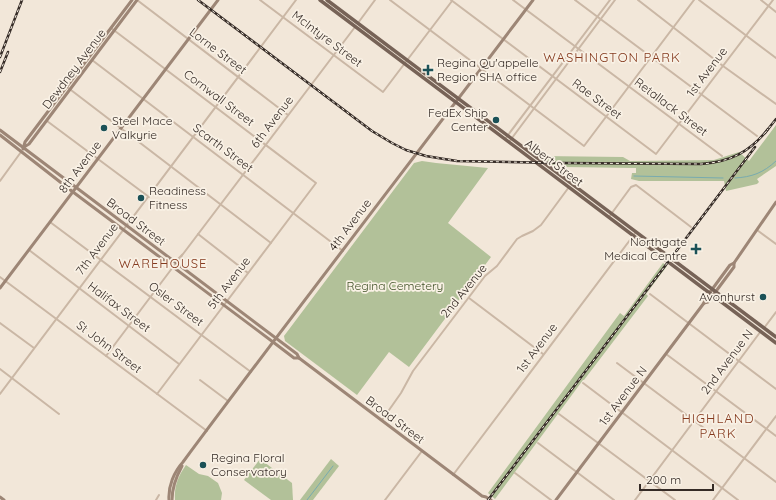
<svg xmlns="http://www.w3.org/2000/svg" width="776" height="500" font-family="Quicksand,sans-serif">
  <rect width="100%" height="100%" fill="#f2e7d9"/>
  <g fill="#b2c199">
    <polygon points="776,125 776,166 757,179 759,182 757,184 726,191 724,181 639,181 631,179 632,173 636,173 636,168 564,167 561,171 541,156 623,157 630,161 714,160 739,152 749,161"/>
    <polygon points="422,161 436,163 488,168 448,223 491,257 409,367 389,352 357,395 285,341 284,336 414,163"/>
    <polygon points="663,263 667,266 646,294 648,296 584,380 583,380 495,499 488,493 620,313 624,316"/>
    <polygon points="260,459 292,483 293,500 271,500 244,480"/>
    <polygon points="331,459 339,466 313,500 300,500"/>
    <path d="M186 465 199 474 208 476 218 483 222 493 221 500H175C174 487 178 476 186 465Z"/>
  </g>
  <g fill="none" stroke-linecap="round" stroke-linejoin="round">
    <g stroke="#78abaf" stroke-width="1">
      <polyline points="634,176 723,178"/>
      <path d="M735 178C752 177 763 173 776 161"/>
      <polyline points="307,500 333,466"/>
    </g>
    <g stroke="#cab7a5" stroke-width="2">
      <polyline points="137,0 288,115"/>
      <polyline points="260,0 383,92 452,1"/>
      <polyline points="390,0 584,146 694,0"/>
      <polyline points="451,0 656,154 773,0"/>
      <polyline points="513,0 722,156"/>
      <polyline points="575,0 757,136"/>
      <polyline points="638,0 723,66 776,104"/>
      <polyline points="699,0 776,58"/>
      <polyline points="761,0 776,12"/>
      <polyline points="358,23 375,0"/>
      <polyline points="111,28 316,183 157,394"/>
      <polyline points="92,60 343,251"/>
      <polyline points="67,87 271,243"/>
      <polyline points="47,121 149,197"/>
      <polyline points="505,139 610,0"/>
      <polyline points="509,142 615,0"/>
      <polyline points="0,181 21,152"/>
      <polyline points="609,217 631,187 636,185 691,227"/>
      <polyline points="50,222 251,372"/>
      <polyline points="757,230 776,244"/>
      <polyline points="198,234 248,273"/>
      <polyline points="29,250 179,364"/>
      <polyline points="178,261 178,259 183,254 355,27"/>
      <polyline points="0,277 207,431"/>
      <polyline points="650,294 776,389"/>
      <polyline points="469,298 543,354"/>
      <polyline points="0,323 34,348"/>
      <polyline points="764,328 776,312"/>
      <polyline points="666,354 776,436"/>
      <polyline points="106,356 176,263 180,260 182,255"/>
      <polyline points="617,363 776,482"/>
      <polyline points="0,369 59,414"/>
      <polyline points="200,380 228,401"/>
      <polyline points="583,383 738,500"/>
      <polyline points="0,394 296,0"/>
      <polyline points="559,414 675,500"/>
      <polyline points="382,420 401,393 413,371 485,276 497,266 517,239 522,236 533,231 541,225 569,187"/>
      <polyline points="538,443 614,500"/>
      <polyline points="515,473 551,500"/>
      <polyline points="453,475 636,232"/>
      <polyline points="156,500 159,495"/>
      <polyline points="385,500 422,451"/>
      <polyline points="635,500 761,331"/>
      <polyline points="713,500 776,416"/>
    </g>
    <g stroke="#9d8676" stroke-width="3">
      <polyline points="0,130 297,354 299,358"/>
      <polyline points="0,135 73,192 273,342 294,358 299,358 482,496 486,497 491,500"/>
      <polyline points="24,147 29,144 137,0"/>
      <polyline points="23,149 25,142 132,0"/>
      <polyline points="0,288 218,0"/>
      <polyline points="704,303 708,302 734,267 734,263 776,202"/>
      <polyline points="0,497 4,500"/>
      <path d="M169 500C168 486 174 472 183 462 298 307 417 154 533 0"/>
      <path d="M172 500C172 488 176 477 182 466"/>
      <polyline points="556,500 704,303 705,299 730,265 734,263"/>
    </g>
    <g stroke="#776357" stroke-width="3.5">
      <polyline points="320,0 776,343"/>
      <polyline points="327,0 776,337"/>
    </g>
    <defs>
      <g id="rail">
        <path d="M198 0 372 131 392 143 406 150 426 156 444 159 457 161 560 163 701 164C730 162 750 152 768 129"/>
        <polyline points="0,57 22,0"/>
        <polyline points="0,72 8,52"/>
        <polyline points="765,133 776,119"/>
        <polyline points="488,500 755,147"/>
      </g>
    </defs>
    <use href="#rail" stroke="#352b26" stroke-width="2.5"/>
    <use href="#rail" stroke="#f9f1e5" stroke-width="1" stroke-dasharray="3" stroke-linecap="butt"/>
  </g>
  <g fill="#1b5157" stroke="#f9f1e5" stroke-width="1.5">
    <path d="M426 64h4v4h4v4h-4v4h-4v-4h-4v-4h4z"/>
    <circle cx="496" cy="120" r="4"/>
    <circle cx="104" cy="128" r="4"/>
    <circle cx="141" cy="198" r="4"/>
    <path d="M694 243h4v4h4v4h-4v4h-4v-4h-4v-4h4z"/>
    <circle cx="763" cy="297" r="4"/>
    <circle cx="203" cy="465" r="4"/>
  </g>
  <g text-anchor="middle" stroke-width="3.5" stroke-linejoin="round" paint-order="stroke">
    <g font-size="12" fill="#352b26" stroke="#f9f1e5">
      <text transform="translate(327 39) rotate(37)" y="4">McIntyre Street</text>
      <text transform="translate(218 51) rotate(37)" y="4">Lorne Street</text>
      <text transform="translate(74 69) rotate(-53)" y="4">Dewdney Avenue</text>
      <text transform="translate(707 72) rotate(-53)" y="4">1st Avenue</text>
      <text transform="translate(219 98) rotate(37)" y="4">Cornwall Street</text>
      <text transform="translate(597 99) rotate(37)" y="4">Rae Street</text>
      <text transform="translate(671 107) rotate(37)" y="4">Retallack Street</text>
      <text transform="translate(272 122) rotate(-53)" y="4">6th Avenue</text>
      <text transform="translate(223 148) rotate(37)" y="4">Scarth Street</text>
      <text transform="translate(554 163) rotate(37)" y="4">Albert Street</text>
      <text transform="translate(80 167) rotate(-53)" y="4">8th Avenue</text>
      <text transform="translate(136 222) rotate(37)" y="4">Broad Street</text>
      <text transform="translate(350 225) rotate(-53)" y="4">4th Avenue</text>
      <text transform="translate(97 249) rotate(-53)" y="4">7th Avenue</text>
      <text transform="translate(229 283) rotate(-53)" y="4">5th Avenue</text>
      <text transform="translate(464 291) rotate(-51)" y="4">2nd Avenue</text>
      <text transform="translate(176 304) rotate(37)" y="4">Osler Street</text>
      <text transform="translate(119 307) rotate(37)" y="4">Halifax Street</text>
      <text transform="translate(109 347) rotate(37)" y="4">St John Street</text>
      <text transform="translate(537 348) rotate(-53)" y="4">1st Avenue</text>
      <text transform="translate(727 362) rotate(-53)" y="4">2nd Avenue N</text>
      <text transform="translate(623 396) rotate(-53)" y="4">1st Avenue N</text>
      <text transform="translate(395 420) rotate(37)" y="4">Broad Street</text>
    </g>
    <g font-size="12" fill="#352b26" stroke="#f9f1e5" text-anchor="start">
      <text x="437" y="67">Regina Qu'appelle<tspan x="437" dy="14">Region SHA office</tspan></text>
      <text x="488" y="117" text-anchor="end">FedEx Ship<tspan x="488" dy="14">Center</tspan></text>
      <text x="112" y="125">Steel Mace<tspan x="112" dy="14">Valkyrie</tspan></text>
      <text x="149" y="195">Readiness<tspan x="149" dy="14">Fitness</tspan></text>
      <text x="687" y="246" text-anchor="end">Northgate<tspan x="687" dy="14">Medical Centre</tspan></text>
      <text x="755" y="301" text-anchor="end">Avonhurst</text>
      <text x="211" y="462">Regina Floral<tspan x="211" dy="14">Conservatory</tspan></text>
    </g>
    <g font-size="12" fill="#43542a" stroke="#f9f1e5">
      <text x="395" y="290">Regina Cemetery</text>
    </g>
    <g font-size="13" letter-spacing="1" fill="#853a1e" stroke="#f9f1e5">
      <text x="612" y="62">WASHINGTON PARK</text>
      <text x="163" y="268">WAREHOUSE</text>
      <text x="718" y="423">HIGHLAND<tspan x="718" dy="15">PARK</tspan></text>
    </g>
  </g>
  <path d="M640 484v6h73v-6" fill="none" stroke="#352b26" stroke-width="2"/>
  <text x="646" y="484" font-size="12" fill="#352b26" stroke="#f9f1e5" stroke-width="3" paint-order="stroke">200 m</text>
</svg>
